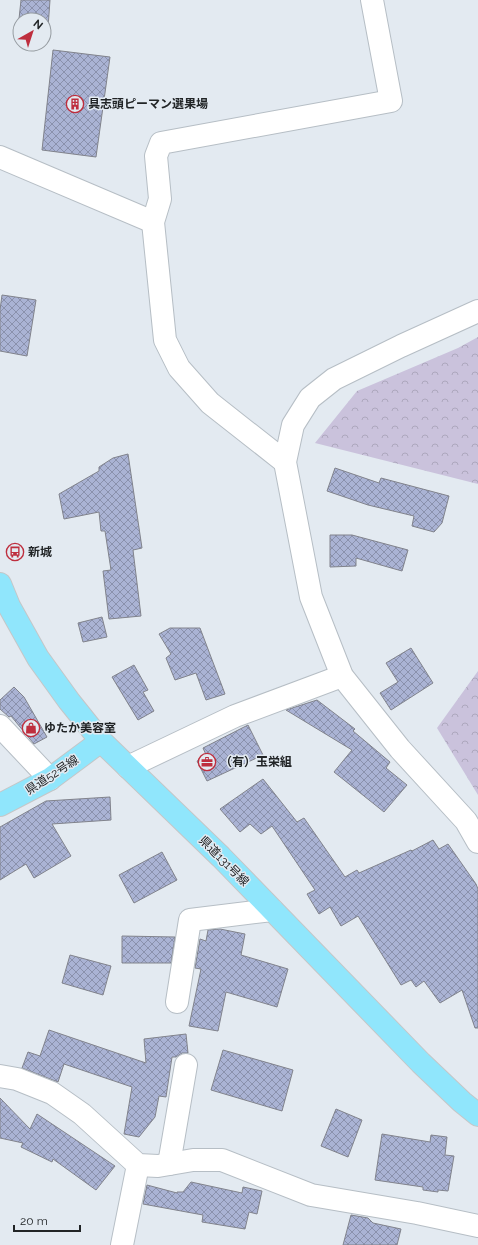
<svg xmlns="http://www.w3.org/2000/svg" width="478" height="1245" font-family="Raleway,'Noto Sans JP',sans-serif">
  <defs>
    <pattern id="forest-crowns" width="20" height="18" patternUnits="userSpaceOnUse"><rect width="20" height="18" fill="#cac2dc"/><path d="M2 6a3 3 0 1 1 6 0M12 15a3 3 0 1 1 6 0" fill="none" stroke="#ada7bd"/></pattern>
    <pattern id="building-cross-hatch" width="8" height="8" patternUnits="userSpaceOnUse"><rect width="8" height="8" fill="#aab3d4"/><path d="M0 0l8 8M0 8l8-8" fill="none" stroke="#8a91ac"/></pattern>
  </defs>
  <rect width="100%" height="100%" fill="#e3eaf1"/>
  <g fill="url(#forest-crowns)">
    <polygon points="478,337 478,484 315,443 357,391 458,348"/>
    <polygon points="478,671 478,795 437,728"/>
  </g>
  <g fill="url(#building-cross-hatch)" stroke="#81838c">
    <polygon points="21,0 50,0 47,42 44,42 44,20 20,20 20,38 17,38"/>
    <polygon points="53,50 110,57 96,157 42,150"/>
    <polygon points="2,295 36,300 27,356 0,351 0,310"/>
    <polygon points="128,454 142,548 133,550 141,616 109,619 103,571 111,570 105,531 101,531 99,512 64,519 59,494 99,471 99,467 113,458"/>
    <polygon points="335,468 379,483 381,478 449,496 442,523 434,532 412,526 414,516 368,505 327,491"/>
    <polygon points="330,535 352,535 408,550 402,571 356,558 356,566 330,567"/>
    <polygon points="102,617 107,637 83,642 78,623"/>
    <polygon points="170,628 200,628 225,694 206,700 196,673 175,680 166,658 171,654 159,634"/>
    <polygon points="411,648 433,683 391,710 380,693 398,682 386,663"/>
    <polygon points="134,665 148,690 143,692 154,711 138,720 112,677"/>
    <polygon points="14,687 24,697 47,737 34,744 11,716 9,717 0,709 0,700"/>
    <polygon points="317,700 355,729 353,731 390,762 386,768 407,785 384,812 334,772 352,750 286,710"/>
    <polygon points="248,725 263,755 207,781 197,761 207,757 203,748"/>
    <polygon points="263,779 297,822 304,818 345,877 357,870 359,873 411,850 412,851 433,840 439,849 448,844 476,884 478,889 478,1028 475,1028 462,990 440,1003 424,981 416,987 411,980 401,985 358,916 341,926 330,907 319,914 307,894 315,890 272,826 261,834 250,824 240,832 220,809"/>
    <polygon points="110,797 111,820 52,824 71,856 34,878 26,864 0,880 0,827 46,801"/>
    <polygon points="162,852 177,880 134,903 119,875"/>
    <polygon points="220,929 245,934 241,955 288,969 277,1007 226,992 218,1031 189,1026 201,969 195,968 200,939 206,941 208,930"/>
    <polygon points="122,936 175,937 171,963 122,963"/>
    <polygon points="70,955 111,966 103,995 62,983"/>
    <polygon points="49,1030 146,1063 144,1039 186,1034 188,1053 182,1053 176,1057 172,1057 166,1097 159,1096 155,1117 139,1137 124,1134 132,1087 64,1064 58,1082 22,1068 28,1052 40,1056"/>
    <polygon points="223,1050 293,1070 282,1111 211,1090"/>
    <polygon points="0,1098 30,1129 37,1114 115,1166 96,1190 53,1159 52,1162 21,1147 23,1143 0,1138"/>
    <polygon points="336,1109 362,1120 348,1157 321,1146"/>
    <polygon points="382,1134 430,1142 431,1135 447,1137 445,1155 454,1156 448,1191 438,1190 438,1192 423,1190 423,1187 375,1180"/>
    <polygon points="191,1182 242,1193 243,1187 262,1191 257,1214 249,1212 245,1229 202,1222 203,1215 143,1204 147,1185 177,1193 177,1192 183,1192"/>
    <polygon points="351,1215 368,1218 373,1223 401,1229 397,1245 343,1245"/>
  </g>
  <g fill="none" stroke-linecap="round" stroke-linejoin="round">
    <defs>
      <g id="minor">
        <polyline points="0,157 153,222"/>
        <polyline points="478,311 401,346 334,379 310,398 293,425 285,462 311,597 342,676 400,749 466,821 478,842"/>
        <polyline points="285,462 210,403 179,368 165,340 153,222 160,199 156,156 161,143 391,101 372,0"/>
        <polyline points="0,726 50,779"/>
        <polyline points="128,767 235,716 342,676"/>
        <polyline points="177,1002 190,920 272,910"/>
        <polyline points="0,1076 17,1079 52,1093 82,1114 138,1165 158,1166 193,1160 222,1160 311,1195 417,1213 478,1226"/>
        <polyline points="169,1164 186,1065"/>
        <polyline points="122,1245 138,1165"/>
      </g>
      <g id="major">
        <polyline points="0,584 9,606 38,658 69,701 101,741 221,857 421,1063 462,1102 478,1115"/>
        <polyline points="0,805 50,779 101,741"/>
      </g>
    </defs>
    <use href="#minor" stroke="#b6bec5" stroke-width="24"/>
    <use href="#major" stroke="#c5c6c7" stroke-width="24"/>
    <use href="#minor" stroke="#fff" stroke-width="22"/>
    <use href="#major" stroke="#90e6fc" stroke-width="22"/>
  </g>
  <defs>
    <symbol id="building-ring" viewBox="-11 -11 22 22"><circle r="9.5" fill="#e3eaf1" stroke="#be2e3e" stroke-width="1.5"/><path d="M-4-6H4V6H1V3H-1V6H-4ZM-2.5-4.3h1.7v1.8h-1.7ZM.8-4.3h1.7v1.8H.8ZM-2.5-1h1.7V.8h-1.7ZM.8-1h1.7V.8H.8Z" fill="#be2e3e"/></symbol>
    <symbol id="bus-ring" viewBox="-11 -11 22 22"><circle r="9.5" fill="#e3eaf1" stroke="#be2e3e" stroke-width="1.5"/><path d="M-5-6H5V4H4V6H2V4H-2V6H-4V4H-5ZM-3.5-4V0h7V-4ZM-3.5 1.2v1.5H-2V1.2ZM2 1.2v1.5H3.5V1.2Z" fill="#be2e3e"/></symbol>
    <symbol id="shop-ring" viewBox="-11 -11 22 22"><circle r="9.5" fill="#e3eaf1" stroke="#be2e3e" stroke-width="1.5"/><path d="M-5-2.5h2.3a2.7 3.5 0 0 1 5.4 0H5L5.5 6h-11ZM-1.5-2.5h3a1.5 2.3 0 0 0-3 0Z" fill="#be2e3e"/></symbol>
    <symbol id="office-ring" viewBox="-11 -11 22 22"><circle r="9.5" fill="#e3eaf1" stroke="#be2e3e" stroke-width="1.5"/><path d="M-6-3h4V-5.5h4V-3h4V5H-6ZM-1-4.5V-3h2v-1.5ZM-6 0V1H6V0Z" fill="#be2e3e"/></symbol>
  </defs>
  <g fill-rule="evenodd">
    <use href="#building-ring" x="65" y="94" width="20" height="20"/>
    <use href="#bus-ring" x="5" y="542" width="20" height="20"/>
    <use href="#shop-ring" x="21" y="718" width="20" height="20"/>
    <use href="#office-ring" x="197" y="752" width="20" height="20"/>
  </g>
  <g text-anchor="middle" stroke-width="3" stroke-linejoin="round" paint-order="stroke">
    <g font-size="12" font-weight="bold" fill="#212426" stroke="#e3eaf1" text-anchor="start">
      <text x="88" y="108">具志頭ピーマン選果場</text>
      <text x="28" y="556">新城</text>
      <text x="44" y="732">ゆたか美容室</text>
      <text x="220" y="766">（有）玉栄組</text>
    </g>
    <g font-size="12" fill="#212426" stroke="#e3eaf1">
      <text transform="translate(52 775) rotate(-33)" y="4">県道52号線</text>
      <text transform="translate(224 861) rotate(45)" y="4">県道131号線</text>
    </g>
  </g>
  <g transform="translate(32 32) rotate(39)"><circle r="19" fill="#e3eaf1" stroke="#959ba0"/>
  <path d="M0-3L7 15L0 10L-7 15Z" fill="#be2e3e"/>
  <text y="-6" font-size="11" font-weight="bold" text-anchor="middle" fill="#212426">N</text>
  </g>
  <path d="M14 1225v6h66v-6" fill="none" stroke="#212426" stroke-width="2"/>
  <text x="20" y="1225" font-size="12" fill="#212426" stroke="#e3eaf1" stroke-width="3" paint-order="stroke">20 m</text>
</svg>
